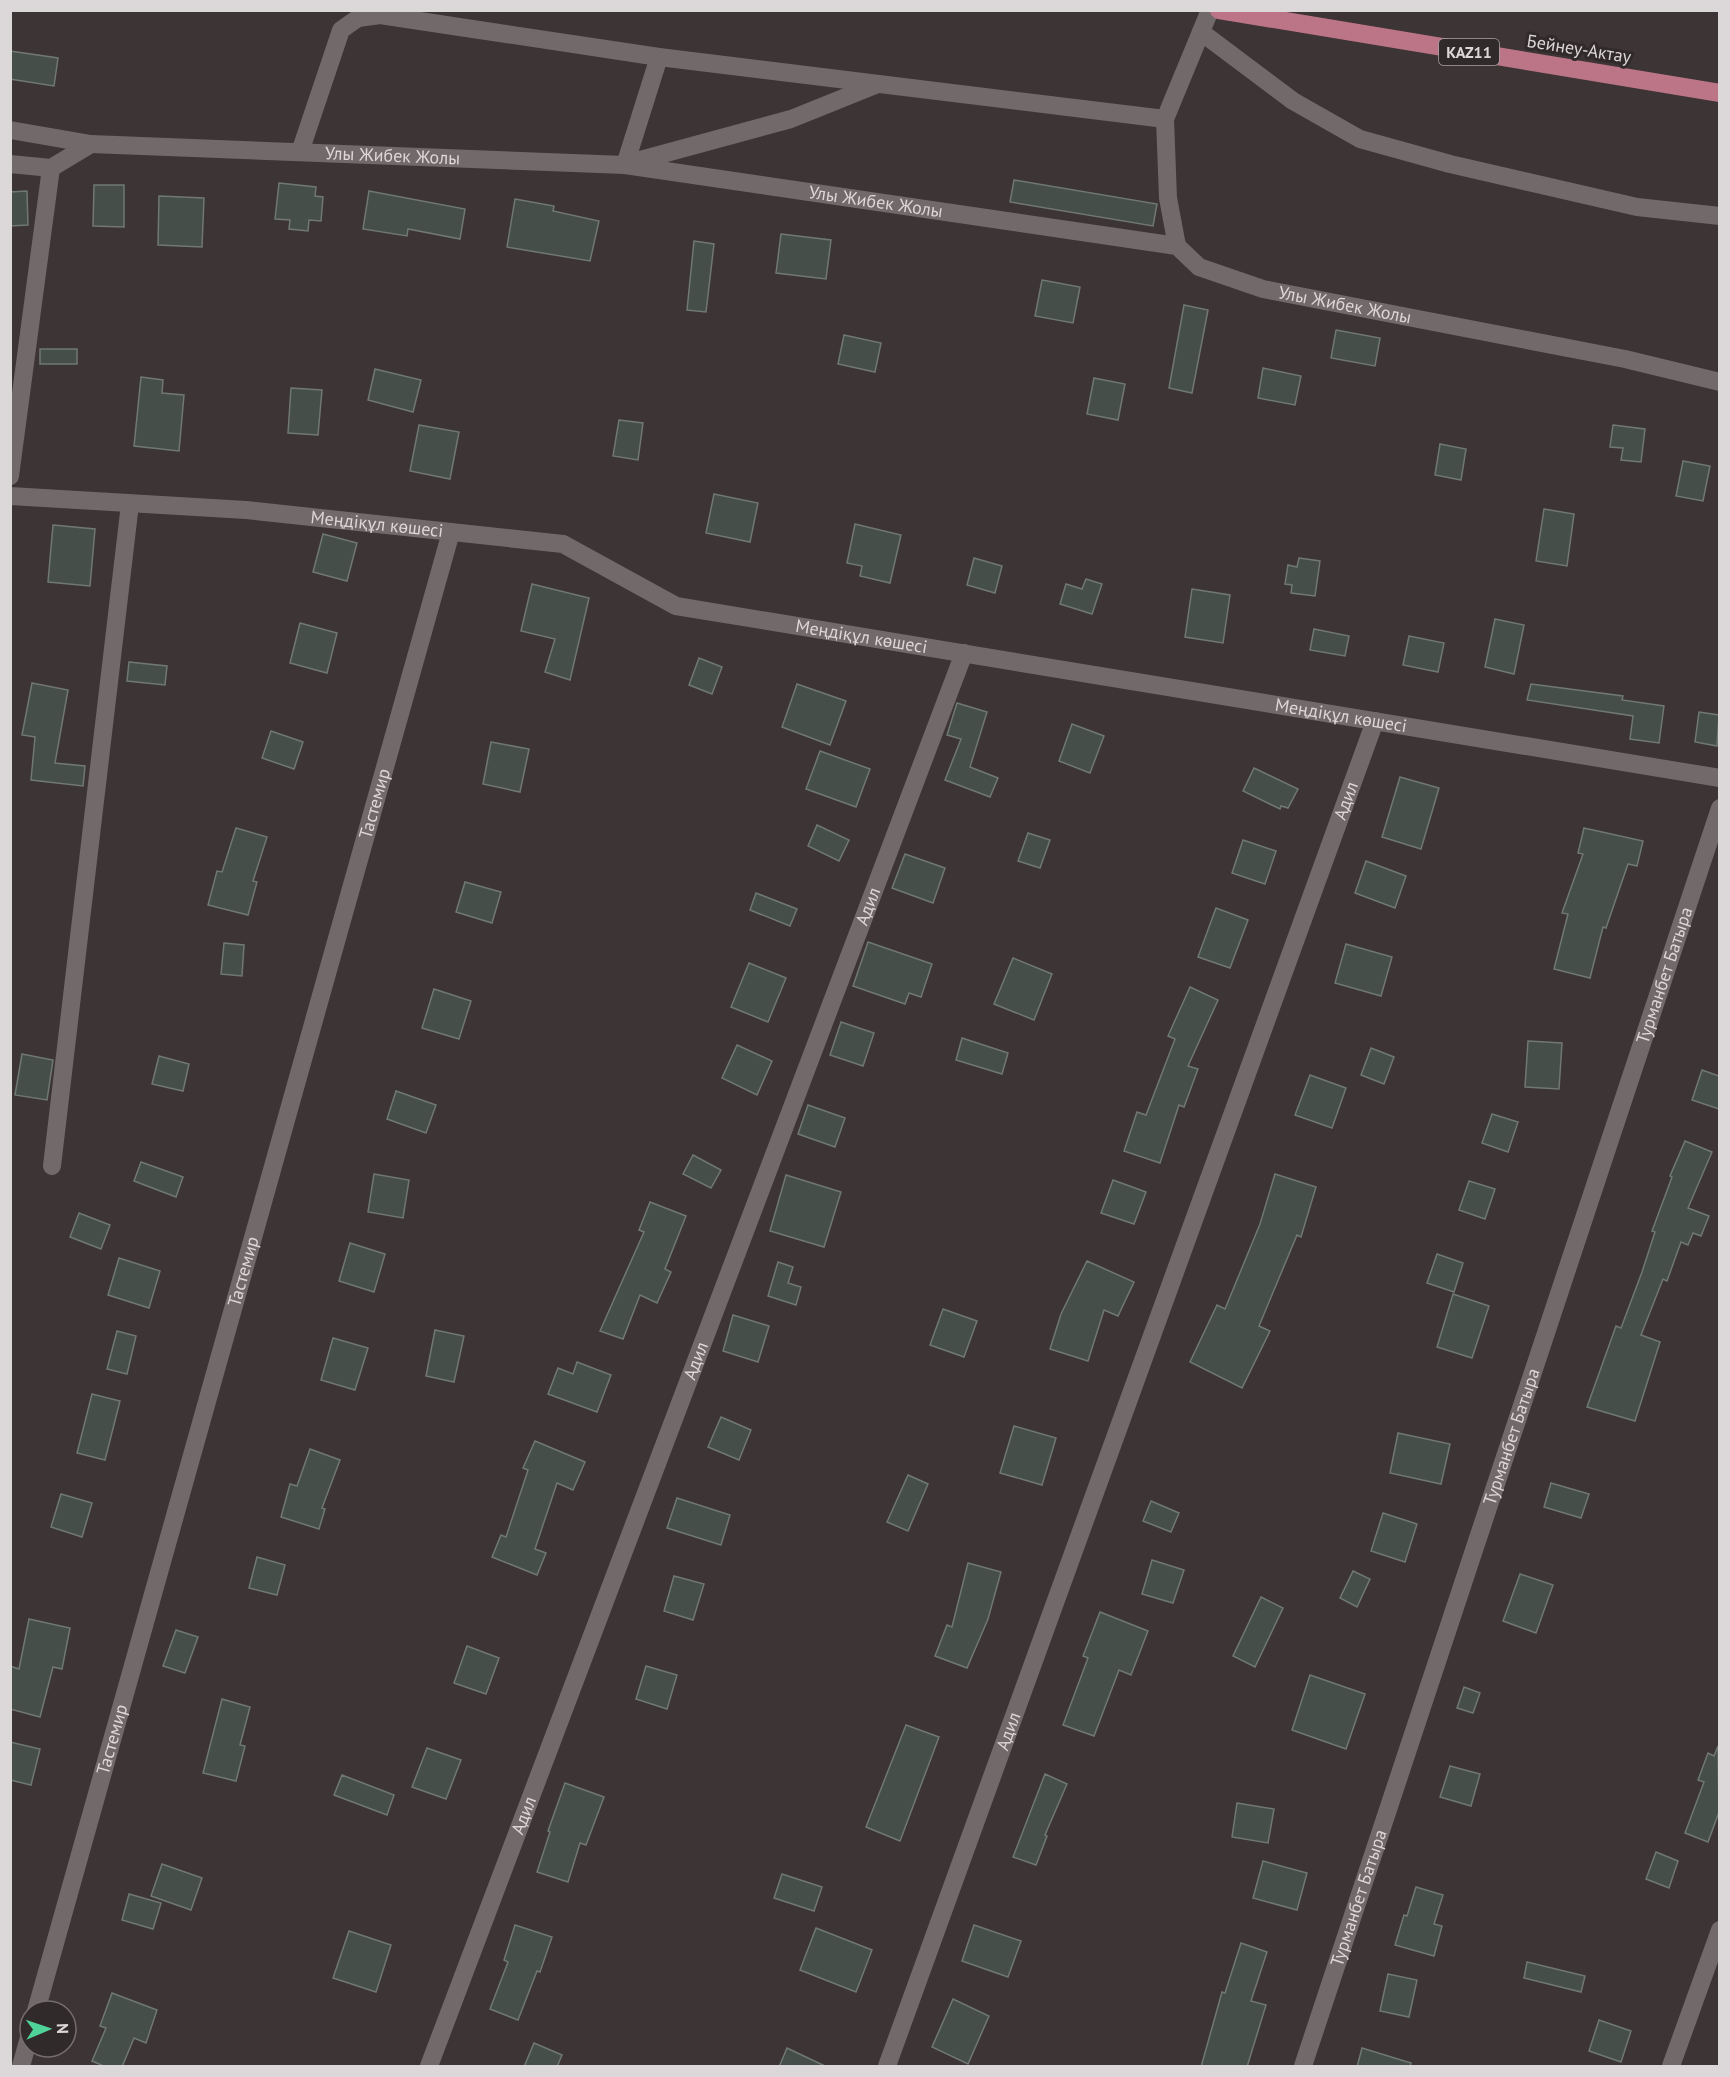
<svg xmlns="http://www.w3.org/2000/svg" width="1730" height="2077" font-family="'PT Sans',sans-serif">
  <rect width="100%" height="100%" fill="#3c3435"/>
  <g fill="#464e4a" stroke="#707874" stroke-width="1.5">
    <polygon points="10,51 58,58 54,86 10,79"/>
    <polygon points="1014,180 1157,204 1153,226 1010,202"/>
    <polygon points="279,183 316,187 315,196 323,197 321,221 309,220 308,231 289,229 290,220 275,219"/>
    <polygon points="94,185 124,185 124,227 93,226"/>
    <polygon points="27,191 28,225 10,226 10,192"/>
    <polygon points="369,191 465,209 460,239 408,229 407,236 363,229"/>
    <polygon points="159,196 204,198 202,247 158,245"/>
    <polygon points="515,199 554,206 553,211 599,221 590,261 507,247"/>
    <polygon points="781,234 831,240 826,279 776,273"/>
    <polygon points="694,241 714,244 706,312 687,310"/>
    <polygon points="1042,280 1080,287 1073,323 1035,316"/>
    <polygon points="1184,305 1208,310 1192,393 1169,388"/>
    <polygon points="1336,330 1380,338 1375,366 1331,358"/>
    <polygon points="844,335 881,343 875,372 838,364"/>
    <rect x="40" y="349" width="37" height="15"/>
    <polygon points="1263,368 1301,376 1295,405 1258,398"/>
    <polygon points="375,369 421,380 413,412 368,400"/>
    <polygon points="141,377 163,380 162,393 184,395 179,451 134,446"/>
    <polygon points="1094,378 1125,384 1118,420 1087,414"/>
    <polygon points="291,388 322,390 318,435 288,433"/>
    <polygon points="619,420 643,423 638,460 613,456"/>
    <polygon points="419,425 459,432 450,479 410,471"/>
    <polygon points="1613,425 1645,429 1641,462 1621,460 1623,448 1610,447"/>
    <polygon points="1440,444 1466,449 1461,480 1435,475"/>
    <polygon points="1683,461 1710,466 1703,501 1676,496"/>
    <polygon points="714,494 758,503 750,542 706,533"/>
    <polygon points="1544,509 1574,514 1567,566 1536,561"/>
    <polygon points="855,524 901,535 890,583 860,576 862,566 847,563"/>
    <polygon points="53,525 95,529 90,586 48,582"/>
    <polygon points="323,534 357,543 347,581 313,572"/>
    <polygon points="974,558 1002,566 995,593 967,585"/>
    <polygon points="1299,558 1320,561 1315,596 1291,593 1292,585 1285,584 1288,565 1297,567"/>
    <polygon points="1086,579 1102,584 1092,614 1060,604 1066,584 1082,589"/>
    <polygon points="532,584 589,598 570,680 545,672 555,639 521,631"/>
    <polygon points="1192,589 1230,595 1223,643 1185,637"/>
    <polygon points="1495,619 1524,625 1514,674 1485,667"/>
    <polygon points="300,623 337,633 327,673 290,663"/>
    <polygon points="1314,629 1349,636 1345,656 1310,650"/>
    <polygon points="1409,636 1444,643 1438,672 1403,665"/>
    <polygon points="699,658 722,667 712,694 689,685"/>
    <polygon points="129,662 167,666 165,685 127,681"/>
    <polygon points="32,683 68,690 55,763 85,766 83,786 31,780 35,737 22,735"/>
    <polygon points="797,684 846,701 830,745 782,727"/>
    <polygon points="1531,684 1623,696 1622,700 1664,706 1659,743 1630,739 1633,716 1527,700"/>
    <polygon points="957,703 987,712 970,767 998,778 990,797 945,780 961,739 947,735"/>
    <polygon points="1699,712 1719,715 1717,746 1695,742"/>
    <polygon points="1072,724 1104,736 1090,773 1059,761"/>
    <polygon points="271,731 303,742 294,769 262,758"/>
    <polygon points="491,742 529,749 520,792 483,784"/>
    <polygon points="820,751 870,769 856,807 806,789"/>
    <polygon points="1254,768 1298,789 1288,808 1281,806 1280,809 1243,791"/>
    <polygon points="1400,777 1439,788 1421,849 1382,837"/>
    <polygon points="817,825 849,840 839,861 808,846"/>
    <polygon points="236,828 267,837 253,881 257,882 248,915 208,905 217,871 222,872"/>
    <polygon points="1584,828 1643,841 1637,866 1628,864 1606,928 1603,927 1590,978 1554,969 1568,914 1562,913 1583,854 1578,853"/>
    <polygon points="1028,833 1050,840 1040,868 1018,861"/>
    <polygon points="1243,840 1276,851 1265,884 1232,873"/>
    <polygon points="905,854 945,868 933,903 892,888"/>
    <polygon points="1366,861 1406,876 1395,908 1355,893"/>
    <polygon points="465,882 501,892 492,923 456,912"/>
    <polygon points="756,893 797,909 790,926 750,910"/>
    <polygon points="1216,908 1248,920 1230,968 1198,957"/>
    <polygon points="868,942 932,964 921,997 909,993 905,1004 853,986"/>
    <polygon points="224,943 244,945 242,976 221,974"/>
    <polygon points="1346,944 1392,957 1381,996 1335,983"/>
    <polygon points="1013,958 1052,974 1034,1020 994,1004"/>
    <polygon points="749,963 786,978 768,1022 731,1007"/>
    <polygon points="1190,987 1218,1000 1188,1066 1198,1069 1184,1107 1179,1105 1160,1163 1124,1151 1137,1112 1146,1115 1175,1039 1168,1036"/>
    <polygon points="434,989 471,1001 459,1039 422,1028"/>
    <polygon points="841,1022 874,1033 863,1066 830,1055"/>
    <polygon points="962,1038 1008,1053 1002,1074 956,1060"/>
    <polygon points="1528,1041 1562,1043 1559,1089 1525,1087"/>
    <polygon points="737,1045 772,1061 757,1095 722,1078"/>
    <polygon points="1371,1048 1394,1057 1384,1084 1361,1075"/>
    <polygon points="22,1054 53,1060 47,1100 15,1095"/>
    <polygon points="159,1056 189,1064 183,1091 152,1084"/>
    <polygon points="1702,1070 1719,1076 1719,1109 1692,1100"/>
    <polygon points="1310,1075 1346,1088 1332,1128 1295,1115"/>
    <polygon points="396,1091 436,1105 426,1133 387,1119"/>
    <polygon points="808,1105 845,1118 835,1147 798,1134"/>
    <polygon points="1492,1114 1518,1122 1508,1152 1482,1143"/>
    <polygon points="1685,1141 1712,1152 1688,1208 1709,1216 1701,1236 1693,1233 1688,1245 1681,1242 1667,1281 1663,1279 1641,1335 1660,1342 1635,1421 1587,1407 1616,1326 1621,1328 1642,1272 1655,1232 1652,1231 1672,1177 1670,1176"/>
    <polygon points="693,1155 721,1170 711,1188 683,1174"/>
    <polygon points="141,1162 183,1177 176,1197 134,1181"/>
    <polygon points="374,1174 409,1180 403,1218 368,1212"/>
    <polygon points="1275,1174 1316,1187 1301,1237 1297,1235 1259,1326 1270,1331 1242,1388 1190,1362 1217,1305 1225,1309 1260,1224"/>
    <polygon points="786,1175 841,1192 824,1247 770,1231"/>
    <polygon points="1113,1180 1146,1192 1134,1224 1101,1213"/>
    <polygon points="1469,1181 1495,1189 1485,1219 1459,1210"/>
    <polygon points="650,1202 686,1216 665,1269 671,1272 657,1303 640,1295 623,1339 600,1331 644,1232 639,1230"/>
    <polygon points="79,1213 110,1225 101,1249 70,1237"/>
    <polygon points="350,1243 385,1254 374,1292 339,1281"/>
    <polygon points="1437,1254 1463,1263 1454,1292 1427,1283"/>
    <polygon points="119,1258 160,1271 149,1308 108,1295"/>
    <polygon points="1087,1261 1134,1282 1118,1316 1104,1310 1088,1361 1050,1349 1061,1314"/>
    <polygon points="778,1262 793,1267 788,1283 801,1287 796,1305 768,1296"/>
    <polygon points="1453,1294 1489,1306 1472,1358 1437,1347"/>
    <polygon points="943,1309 977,1321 964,1357 930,1345"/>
    <polygon points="733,1315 769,1326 758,1362 723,1351"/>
    <polygon points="435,1330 464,1336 454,1382 426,1376"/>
    <polygon points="117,1331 136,1336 127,1374 107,1369"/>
    <polygon points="333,1338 368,1348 355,1390 321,1380"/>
    <polygon points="577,1362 611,1375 597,1412 548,1394 558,1368 573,1374"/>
    <polygon points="92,1394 120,1401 105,1460 77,1453"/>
    <polygon points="721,1417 751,1430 739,1460 708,1447"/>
    <polygon points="1014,1426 1056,1438 1042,1485 1000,1473"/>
    <polygon points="1398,1433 1450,1444 1441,1484 1390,1473"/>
    <polygon points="535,1441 585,1462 573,1490 557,1483 535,1549 546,1553 537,1575 492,1557 501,1535 506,1537 528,1470 523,1468"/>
    <polygon points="310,1449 340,1460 322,1508 325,1509 319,1529 281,1517 290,1484 297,1486"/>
    <polygon points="908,1475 928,1484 908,1531 887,1522"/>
    <polygon points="1551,1483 1589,1494 1581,1518 1544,1507"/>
    <polygon points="61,1494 92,1503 82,1537 51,1527"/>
    <polygon points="677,1498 730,1515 721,1545 667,1528"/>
    <polygon points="1151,1501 1179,1513 1171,1532 1143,1521"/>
    <polygon points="1383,1513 1417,1524 1405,1562 1371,1551"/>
    <polygon points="257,1557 285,1565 277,1595 249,1588"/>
    <polygon points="1152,1560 1184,1570 1173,1603 1142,1594"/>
    <polygon points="968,1563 1001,1572 988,1619 967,1668 935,1656 947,1625 952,1627"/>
    <polygon points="1353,1571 1370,1579 1357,1607 1340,1598"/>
    <polygon points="1520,1574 1553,1585 1536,1633 1503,1621"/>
    <polygon points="674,1576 704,1584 693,1620 664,1611"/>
    <polygon points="1261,1597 1283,1608 1255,1667 1233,1656"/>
    <polygon points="1100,1612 1148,1631 1131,1675 1119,1670 1094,1736 1063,1725 1088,1658 1083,1656"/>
    <polygon points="29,1619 70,1628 62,1669 53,1667 40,1717 10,1709 10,1666 19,1669"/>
    <polygon points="176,1630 198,1637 185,1673 163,1666"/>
    <polygon points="467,1646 499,1658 486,1694 454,1683"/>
    <polygon points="646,1666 677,1675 667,1709 636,1699"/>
    <polygon points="1310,1675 1365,1694 1346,1749 1292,1730"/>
    <polygon points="1464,1687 1480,1693 1473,1713 1457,1708"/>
    <polygon points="222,1699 250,1707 240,1745 245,1746 236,1781 203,1773"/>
    <polygon points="906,1725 939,1737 900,1841 866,1827"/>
    <polygon points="10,1742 40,1749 31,1785 10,1780"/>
    <polygon points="1718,1746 1719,1812 1708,1842 1685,1833 1704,1782 1698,1780 1708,1753 1714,1756"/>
    <polygon points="427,1748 461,1760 446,1799 412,1787"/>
    <polygon points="1450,1766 1480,1774 1471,1806 1440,1797"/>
    <polygon points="1045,1774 1067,1784 1045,1835 1047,1836 1036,1865 1013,1857"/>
    <polygon points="342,1775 394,1795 387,1815 334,1795"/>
    <polygon points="565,1783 604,1797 586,1845 580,1843 568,1882 537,1872 550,1832 548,1831"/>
    <polygon points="1237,1803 1274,1809 1268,1843 1232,1837"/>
    <polygon points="1656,1852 1678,1861 1669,1888 1646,1879"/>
    <polygon points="1263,1861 1307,1873 1297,1910 1253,1898"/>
    <polygon points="162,1864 202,1878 191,1910 151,1896"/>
    <polygon points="782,1874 822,1887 814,1911 774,1898"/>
    <polygon points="1416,1887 1443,1895 1434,1924 1442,1926 1434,1956 1395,1945 1404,1915 1407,1916"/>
    <polygon points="129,1894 161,1903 153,1929 122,1920"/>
    <polygon points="515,1925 552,1937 540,1972 537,1971 518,2020 490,2009 508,1962 504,1960"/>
    <polygon points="974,1925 1021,1941 1008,1977 962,1961"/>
    <polygon points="816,1928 872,1950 856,1992 800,1970"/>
    <polygon points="349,1931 391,1945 376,1992 333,1978"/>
    <polygon points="1241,1943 1267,1952 1251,2001 1266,2005 1247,2067 1201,2067 1222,1992 1225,1993"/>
    <polygon points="1527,1962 1585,1976 1581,1992 1524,1978"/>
    <polygon points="1388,1974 1417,1980 1409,2017 1380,2011"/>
    <polygon points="112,1993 157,2010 146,2043 134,2038 122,2067 106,2067 92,2061 106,2028 100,2026"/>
    <polygon points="953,1999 989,2016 968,2064 932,2047"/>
    <polygon points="1599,2020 1631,2031 1621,2062 1589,2051"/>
    <polygon points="534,2043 562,2055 557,2067 524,2067"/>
    <polygon points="787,2048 827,2067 779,2067"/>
    <polygon points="1362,2048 1411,2063 1410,2067 1357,2067"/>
  </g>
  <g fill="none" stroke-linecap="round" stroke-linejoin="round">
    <g stroke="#72696b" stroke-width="18">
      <polyline points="1201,32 1293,101 1360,139 1450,164 1637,207 1720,216"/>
      <path id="s1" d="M10 130 91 144 625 165 1177 246 1199 267 1263 289 1625 359 1720 382"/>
      <polyline points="300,152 341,30 358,18 380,15 659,57"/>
      <polyline points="633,162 791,119 878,84"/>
      <polyline points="10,164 51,168 91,144"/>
      <polyline points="625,165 659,57 1165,119"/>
      <polyline points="1177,246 1168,198 1165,119 1210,10"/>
      <polyline points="10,476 51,168"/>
      <path id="s2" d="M10 496 246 510 563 544 676 606 1720 778"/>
      <polyline points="52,1166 130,504"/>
      <path id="s3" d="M36 2011 451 532"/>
      <polyline points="21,2066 30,2034"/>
      <path id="s4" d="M429 2066 964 653"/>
      <path id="s5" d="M887 2066 1375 721"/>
      <path id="s6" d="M1303 2066 1720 808"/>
      <polyline points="1671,2066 1720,1930"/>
    </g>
    <polyline stroke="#bc7587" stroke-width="18" points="1219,10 1720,93"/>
  </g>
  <g text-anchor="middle" stroke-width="6" stroke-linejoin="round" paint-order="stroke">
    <rect fill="#312a2b" stroke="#a9a3a4" stroke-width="1.5" x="1439" y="39" width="60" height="26" rx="4.5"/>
    <g font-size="16" font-weight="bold" fill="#dcd7d8">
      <text x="1469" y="58">KAZ11</text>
    </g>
    <g font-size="18" fill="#dcd7d8" stroke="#312a2b">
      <text transform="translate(1579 49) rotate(9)" y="6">Бейнеу-Актау</text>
      <text dy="6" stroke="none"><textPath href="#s1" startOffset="384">Улы Жибек Жолы</textPath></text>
      <text dy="6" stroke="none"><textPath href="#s1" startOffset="870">Улы Жибек Жолы</textPath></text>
      <text dy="6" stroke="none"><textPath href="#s1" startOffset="1356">Улы Жибек Жолы</textPath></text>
      <text dy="6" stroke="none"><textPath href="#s2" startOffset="368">Меңдіқұл көшесі</textPath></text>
      <text dy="6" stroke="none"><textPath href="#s2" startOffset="872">Меңдіқұл көшесі</textPath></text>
      <text dy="6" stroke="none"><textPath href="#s2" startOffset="1358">Меңдіқұл көшесі</textPath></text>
      <text dy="6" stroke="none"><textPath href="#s5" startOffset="1346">Адил</textPath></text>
      <text dy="6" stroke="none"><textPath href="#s3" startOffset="1254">Тастемир</textPath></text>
      <text dy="6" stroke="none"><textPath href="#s4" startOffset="1240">Адил</textPath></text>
      <text dy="6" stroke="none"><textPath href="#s6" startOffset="1149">Турманбет Батыра</textPath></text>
      <text dy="6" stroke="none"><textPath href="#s3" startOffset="768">Тастемир</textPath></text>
      <text dy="6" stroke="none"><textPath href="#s4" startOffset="754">Адил</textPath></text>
      <text dy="6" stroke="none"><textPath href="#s6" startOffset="663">Турманбет Батыра</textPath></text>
      <text dy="6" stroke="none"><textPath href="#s5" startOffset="356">Адил</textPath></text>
      <text dy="6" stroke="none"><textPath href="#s3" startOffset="282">Тастемир</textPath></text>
      <text dy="6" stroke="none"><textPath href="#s4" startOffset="268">Адил</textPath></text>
      <text dy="6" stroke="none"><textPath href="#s6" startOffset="177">Турманбет Батыра</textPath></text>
    </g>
  </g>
  <rect width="1730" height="2077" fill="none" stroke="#dcd7d8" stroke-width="24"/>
  <g transform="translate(48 2029) rotate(88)"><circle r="28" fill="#312a2b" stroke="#756f70" stroke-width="1.5"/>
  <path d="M0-4.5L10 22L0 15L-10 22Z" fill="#4fd399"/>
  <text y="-9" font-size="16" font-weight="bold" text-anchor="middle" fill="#dcd7d8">N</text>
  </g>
</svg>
